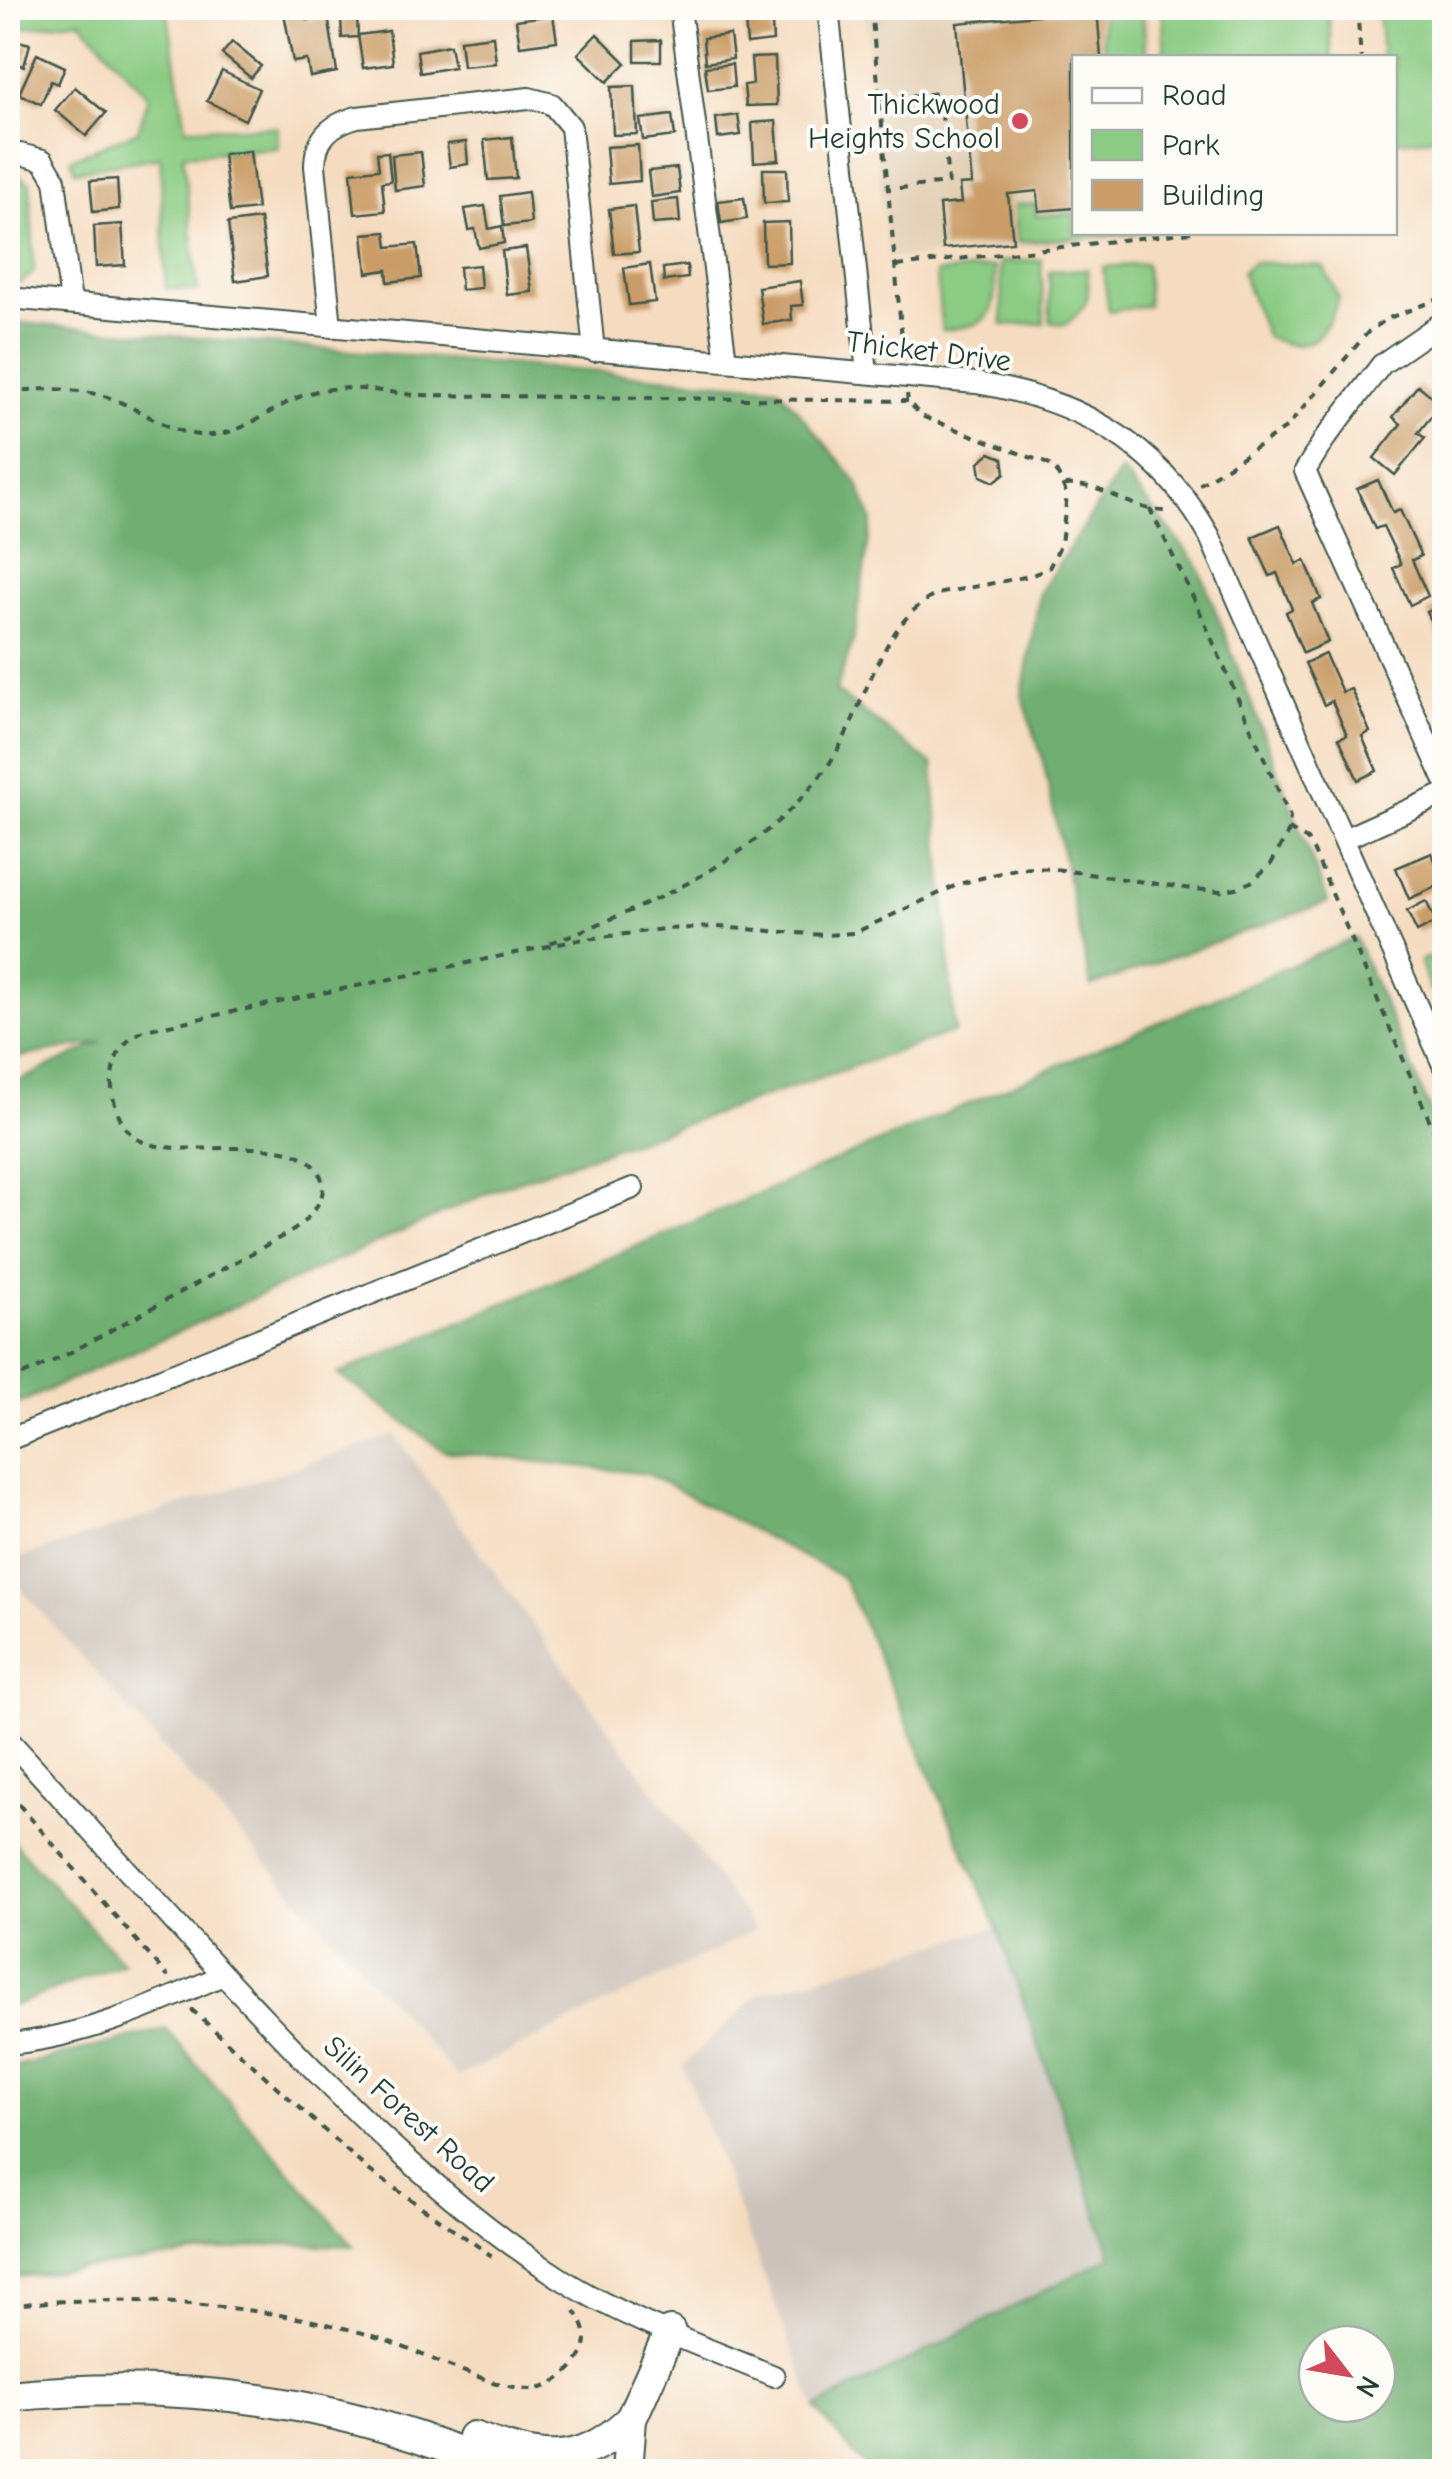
<svg xmlns="http://www.w3.org/2000/svg" width="1452" height="2479" font-family="'Comic Neue',sans-serif">
  <rect width="100%" height="100%" fill="#fdfcf7"/>
  <filter id="ink" filterUnits="userSpaceOnUse"><feTurbulence type="fractalNoise" baseFrequency=".01" numOctaves="2"/><feDisplacementMap in="SourceGraphic" scale="20" xChannelSelector="R" yChannelSelector="G"/><feConvolveMatrix kernelMatrix="1 2 1 2 8 2 1 2 1" color-interpolation-filters="sRGB"/></filter>
  <filter id="wash" filterUnits="userSpaceOnUse"><feTurbulence type="fractalNoise" baseFrequency=".0048" numOctaves="4" result="noise"/><feDisplacementMap in="SourceGraphic" scale="40" xChannelSelector="R" yChannelSelector="G"/><feGaussianBlur stdDeviation="2.25" result="paint"/><feColorMatrix in="noise" values="0 0 0 0 0 0 0 0 0 0 0 0 0 0 0 0 0 1.4 0 .05"/><feComposite in="paint" operator="in"/></filter>
  <g filter="url(#wash)">
    <rect width="100%" height="100%" fill="#f5dcc0"/>
    <polygon fill="#e2ceb3" points="865,8 1147,8 1151,57 1074,58 1074,232 1167,234 887,259"/>
    <g fill="#ccc2b9">
      <polygon points="395,1435 755,1930 458,2077 8,1575 8,1562"/>
      <polygon points="997,1927 1112,2256 815,2408 683,2066 759,1994"/>
    </g>
    <g fill="#8bcb83" stroke="#55845c" stroke-width="2.5">
      <polygon points="8,8 167,8 186,128 277,127 278,148 183,155 198,291 166,288 160,157 75,171 71,159 138,131 149,97 80,20 8,30"/>
      <polygon points="1101,8 1142,8 1146,57 1105,57"/>
      <polygon points="1162,8 1328,8 1332,57 1165,57"/>
      <polygon points="1378,8 1444,8 1444,137 1395,141 1394,58 1382,57"/>
      <polygon points="12,172 30,183 34,272 20,283 8,282 8,173"/>
      <polygon points="1035,204 1036,216 1074,213 1074,232 1136,233 1018,242 1015,205"/>
      <polygon points="1041,260 1044,323 1003,325 1000,262"/>
      <path d="M1252 262 1323 266 1339 298C1325 337 1308 358 1266 336L1242 273Z"/>
      <polygon points="1146,264 1148,305 1109,312 1103,267"/>
      <path d="M995 267C995 318 993 325 942 330L936 273Z"/>
      <path d="M1087 269C1090 300 1089 305 1065 325L1050 322 1049 271Z"/>
      <polygon points="1444,950 1444,983 1430,990 1420,961"/>
    </g>
    <g fill="#70af71" stroke="#487652" stroke-width="2.5" fill-rule="evenodd">
      <polygon points="8,322 778,387 857,482 872,520 853,641 836,691 933,765 955,1032 506,1185 8,1408 8,1086 102,1042 8,1059"/>
      <polygon points="1121,470 1198,565 1328,902 1091,986 1042,757 1022,695 1040,592"/>
      <path d="M1355 938 1444 1142V2471H868L815 2408 1112 2256 997 1927 843 1578 647 1474 444 1451 338 1374ZM1317 2344H1377V2404H1317Z"/>
      <polygon points="8,1836 123,1963 8,2008"/>
      <polygon points="166,2029 354,2246 277,2244 8,2278 8,2069"/>
    </g>
    <g id="blocks">
      <g fill="#ca9d68">
        <polygon points="744,8 771,8 773,41 747,44"/>
        <polygon points="1066,8 1097,8 1101,58 1074,58 1074,208 1039,211 1037,191 1008,194 1013,242 943,249 939,205 961,203 959,185 972,184 957,23 1066,12"/>
        <polygon points="306,9 308,20 328,16 337,72 310,77 307,60 293,62 284,13"/>
        <polygon points="553,15 557,41 520,46 516,20"/>
        <polygon points="357,16 358,37 342,38 341,17"/>
        <polygon points="389,31 393,64 363,68 358,35"/>
        <polygon points="597,34 626,63 607,82 578,54"/>
        <polygon points="730,35 733,59 705,63 703,38"/>
        <polygon points="493,36 496,63 463,66 460,40"/>
        <polygon points="10,39 30,44 24,66 8,62"/>
        <polygon points="661,40 661,61 635,61 635,41"/>
        <polygon points="232,42 261,66 251,78 222,54"/>
        <polygon points="450,45 454,67 420,73 417,51"/>
        <polygon points="37,54 65,67 58,84 51,81 41,104 19,94"/>
        <polygon points="775,57 777,105 746,106 744,85 753,84 751,58"/>
        <polygon points="732,64 734,87 708,90 705,67"/>
        <polygon points="222,71 259,89 245,120 207,101"/>
        <polygon points="635,86 637,134 613,135 611,87"/>
        <polygon points="75,87 106,113 86,136 55,110"/>
        <polygon points="672,115 675,136 643,140 640,119"/>
        <polygon points="738,115 741,135 718,138 716,118"/>
        <polygon points="776,121 779,160 754,162 752,123"/>
        <polygon points="512,137 516,178 488,180 484,140"/>
        <polygon points="466,142 468,164 450,167 447,144"/>
        <polygon points="638,145 640,181 609,184 606,147"/>
        <polygon points="250,151 257,209 230,212 223,154"/>
        <polygon points="388,152 391,181 382,182 385,211 355,214 351,172 379,169 377,153"/>
        <polygon points="421,152 425,186 395,190 392,155"/>
        <polygon points="677,168 680,193 651,197 648,171"/>
        <polygon points="763,169 787,169 788,202 764,203"/>
        <polygon points="117,179 119,209 93,212 90,181"/>
        <polygon points="528,192 531,223 504,226 500,196"/>
        <polygon points="744,198 747,219 721,223 718,201"/>
        <polygon points="678,199 680,222 653,224 651,202"/>
        <polygon points="485,206 489,229 502,226 504,243 479,248 475,229 469,230 465,209"/>
        <polygon points="634,206 639,252 614,254 609,209"/>
        <polygon points="260,219 268,276 235,281 228,223"/>
        <polygon points="789,222 790,263 764,264 763,223"/>
        <polygon points="122,224 125,265 96,267 94,226"/>
        <polygon points="386,232 388,247 417,244 421,278 388,282 387,270 367,273 363,234"/>
        <polygon points="526,248 532,292 507,295 502,251"/>
        <polygon points="650,264 655,302 629,305 624,268"/>
        <polygon points="479,265 481,288 461,290 459,267"/>
        <polygon points="687,265 688,278 664,281 663,268"/>
        <polygon points="800,281 803,305 791,306 792,320 763,324 758,287"/>
        <polygon points="1418,385 1441,404 1418,433 1425,438 1395,475 1374,458 1401,424 1393,417"/>
        <polygon points="990,453 1003,458 1005,473 994,482 981,476 979,462"/>
        <polygon points="1378,480 1393,513 1400,510 1421,556 1412,560 1428,596 1410,605 1393,568 1401,564 1383,526 1375,529 1357,489"/>
        <polygon points="1280,525 1297,564 1305,560 1321,599 1312,603 1328,642 1303,653 1286,612 1292,609 1277,573 1270,576 1252,537"/>
        <polygon points="1444,604 1444,668 1438,652 1444,650 1427,612"/>
        <polygon points="1325,654 1342,692 1351,689 1370,732 1362,736 1377,771 1358,780 1339,738 1347,735 1332,701 1324,705 1305,663"/>
        <polygon points="1432,853 1444,883 1409,899 1396,868"/>
        <polygon points="1426,901 1436,922 1417,932 1407,911"/>
      </g>
    </g>
  </g>
  <g filter="url(#ink)">
    <use href="#blocks" fill-opacity="0" stroke="#3f5549" stroke-width="2.5"/>
    <g fill="none" stroke-linecap="round" stroke-linejoin="round">
      <defs>
        <g id="minor">
          <polyline points="680,8 726,361"/>
          <polyline points="828,8 867,373"/>
          <polyline points="8,156 20,154 43,160 55,180 71,303"/>
          <path d="M8 298 976 383C1079 400 1157 443 1209 535L1444 1067"/>
          <polyline points="1444,326 1437,326 1382,364 1324,440 1305,471 1444,779"/>
          <path d="M331 327 315 166C315 138 331 124 357 117L529 98 552 104 571 127 594 351"/>
          <polyline points="1344,839 1444,794"/>
          <polyline points="8,1440 633,1188"/>
          <path d="M8 1739C93 1832 177 1927 264 2018 354 2113 450 2207 560 2278 626 2320 702 2346 774 2376"/>
          <path d="M8 2044C85 2037 153 2006 223 1975"/>
        </g>
        <g id="highway">
          <path d="M8 2396C183 2379 344 2399 506 2472"/>
          <path d="M473 2437C538 2460 576 2471 631 2419"/>
          <polyline points="627,2472 631,2419 670,2332"/>
        </g>
      </defs>
      <use href="#minor" stroke="#3f5549" stroke-width="24"/>
      <use href="#highway" stroke="#3f5549" stroke-width="34"/>
      <g stroke="#3f5549" stroke-width="4" stroke-dasharray="8 8" stroke-linecap="butt">
        <polyline points="871,8 904,360"/>
        <polyline points="1357,8 1361,58"/>
        <polyline points="880,99 940,93 948,183 889,189"/>
        <polyline points="897,266 1191,232"/>
        <path d="M8 392C41 388 74 387 107 397 138 407 167 432 200 435 241 439 271 406 307 394 340 382 381 392 415 395L908 401"/>
        <path d="M1065 485C1101 481 1133 513 1170 511"/>
        <polyline points="1199,485 1286,428 1369,331 1389,318 1444,297"/>
        <polyline points="1289,829 1307,840 1312,847 1444,1154"/>
        <path d="M550 943C655 903 762 859 829 764 866 710 877 624 937 594L1030 576 1049 568 1061 544 1067 495 1057 472 1048 464 921 416 908 401 907 394"/>
        <polyline points="8,1032 16,1068"/>
        <path d="M8 1382 64 1356 294 1230C308 1219 328 1199 322 1180 306 1123 181 1165 137 1139 119 1128 110 1096 112 1077 114 1054 125 1039 145 1030L578 940 664 929 718 927 824 935 854 933 959 884 1019 868 1055 869 1192 889 1221 891 1236 888 1251 882 1271 864 1288 833 1290 817 1195 601 1150 509"/>
        <polyline points="8,1792 168,1977"/>
        <polyline points="191,2009 367,2169 492,2256"/>
        <path d="M8 2306C112 2292 268 2305 370 2335 413 2348 495 2391 535 2389 556 2388 586 2360 586 2339 586 2329 580 2318 575 2311"/>
      </g>
      <use href="#minor" stroke="#fff" stroke-width="20"/>
      <use href="#highway" stroke="#fff" stroke-width="30"/>
    </g>
  </g>
  <circle fill="#d1495b" stroke="#fdfcf7" stroke-width="4" cx="1020" cy="121" r="10"/>
  <g text-anchor="middle" stroke-width="8" stroke-linejoin="round" paint-order="stroke">
    <g font-size="30" fill="#1f3d34" stroke="#fdfcf7" text-anchor="end">
      <text x="1000" y="114">Thickwood<tspan x="1000" dy="34">Heights School</tspan></text>
    </g>
    <g font-size="30" fill="#1f3d34" stroke="#fdfcf7">
      <text transform="translate(929 351) rotate(7)" y="10">Thicket Drive</text>
      <text transform="translate(409 2114) rotate(42)" y="10">Silin Forest Road</text>
    </g>
  </g>
  <rect width="1452" height="2479" fill="none" stroke="#fdfcf7" stroke-width="40"/>
  <rect x="1072" y="55" width="325" height="180" fill="#fdfcf7" stroke="#a4b0a9" stroke-width="2.5"/>
  <rect x="1092" y="88" width="50" height="15" fill="#ffffff" stroke="#a4b0a9" stroke-width="2.5"/>
  <text x="1162" y="105" font-size="30" fill="#1f3d34">Road</text>
  <rect x="1092" y="130" width="50" height="30" fill="#8bcb83" stroke="#a4b0a9" stroke-width="2.5"/>
  <text x="1162" y="155" font-size="30" fill="#1f3d34">Park</text>
  <rect x="1092" y="180" width="50" height="30" fill="#ca9d68" stroke="#a4b0a9" stroke-width="2.5"/>
  <text x="1162" y="205" font-size="30" fill="#1f3d34">Building</text>
  <g transform="translate(1347 2374) rotate(121)"><circle r="48" fill="#fdfcf7" stroke="#a4b0a9" stroke-width="2.5"/>
  <path d="M0-8L18 38L0 25L-18 38Z" fill="#d1495b"/>
  <text y="-15" font-size="28" font-weight="bold" text-anchor="middle" fill="#1f3d34">N</text>
  </g>
</svg>
